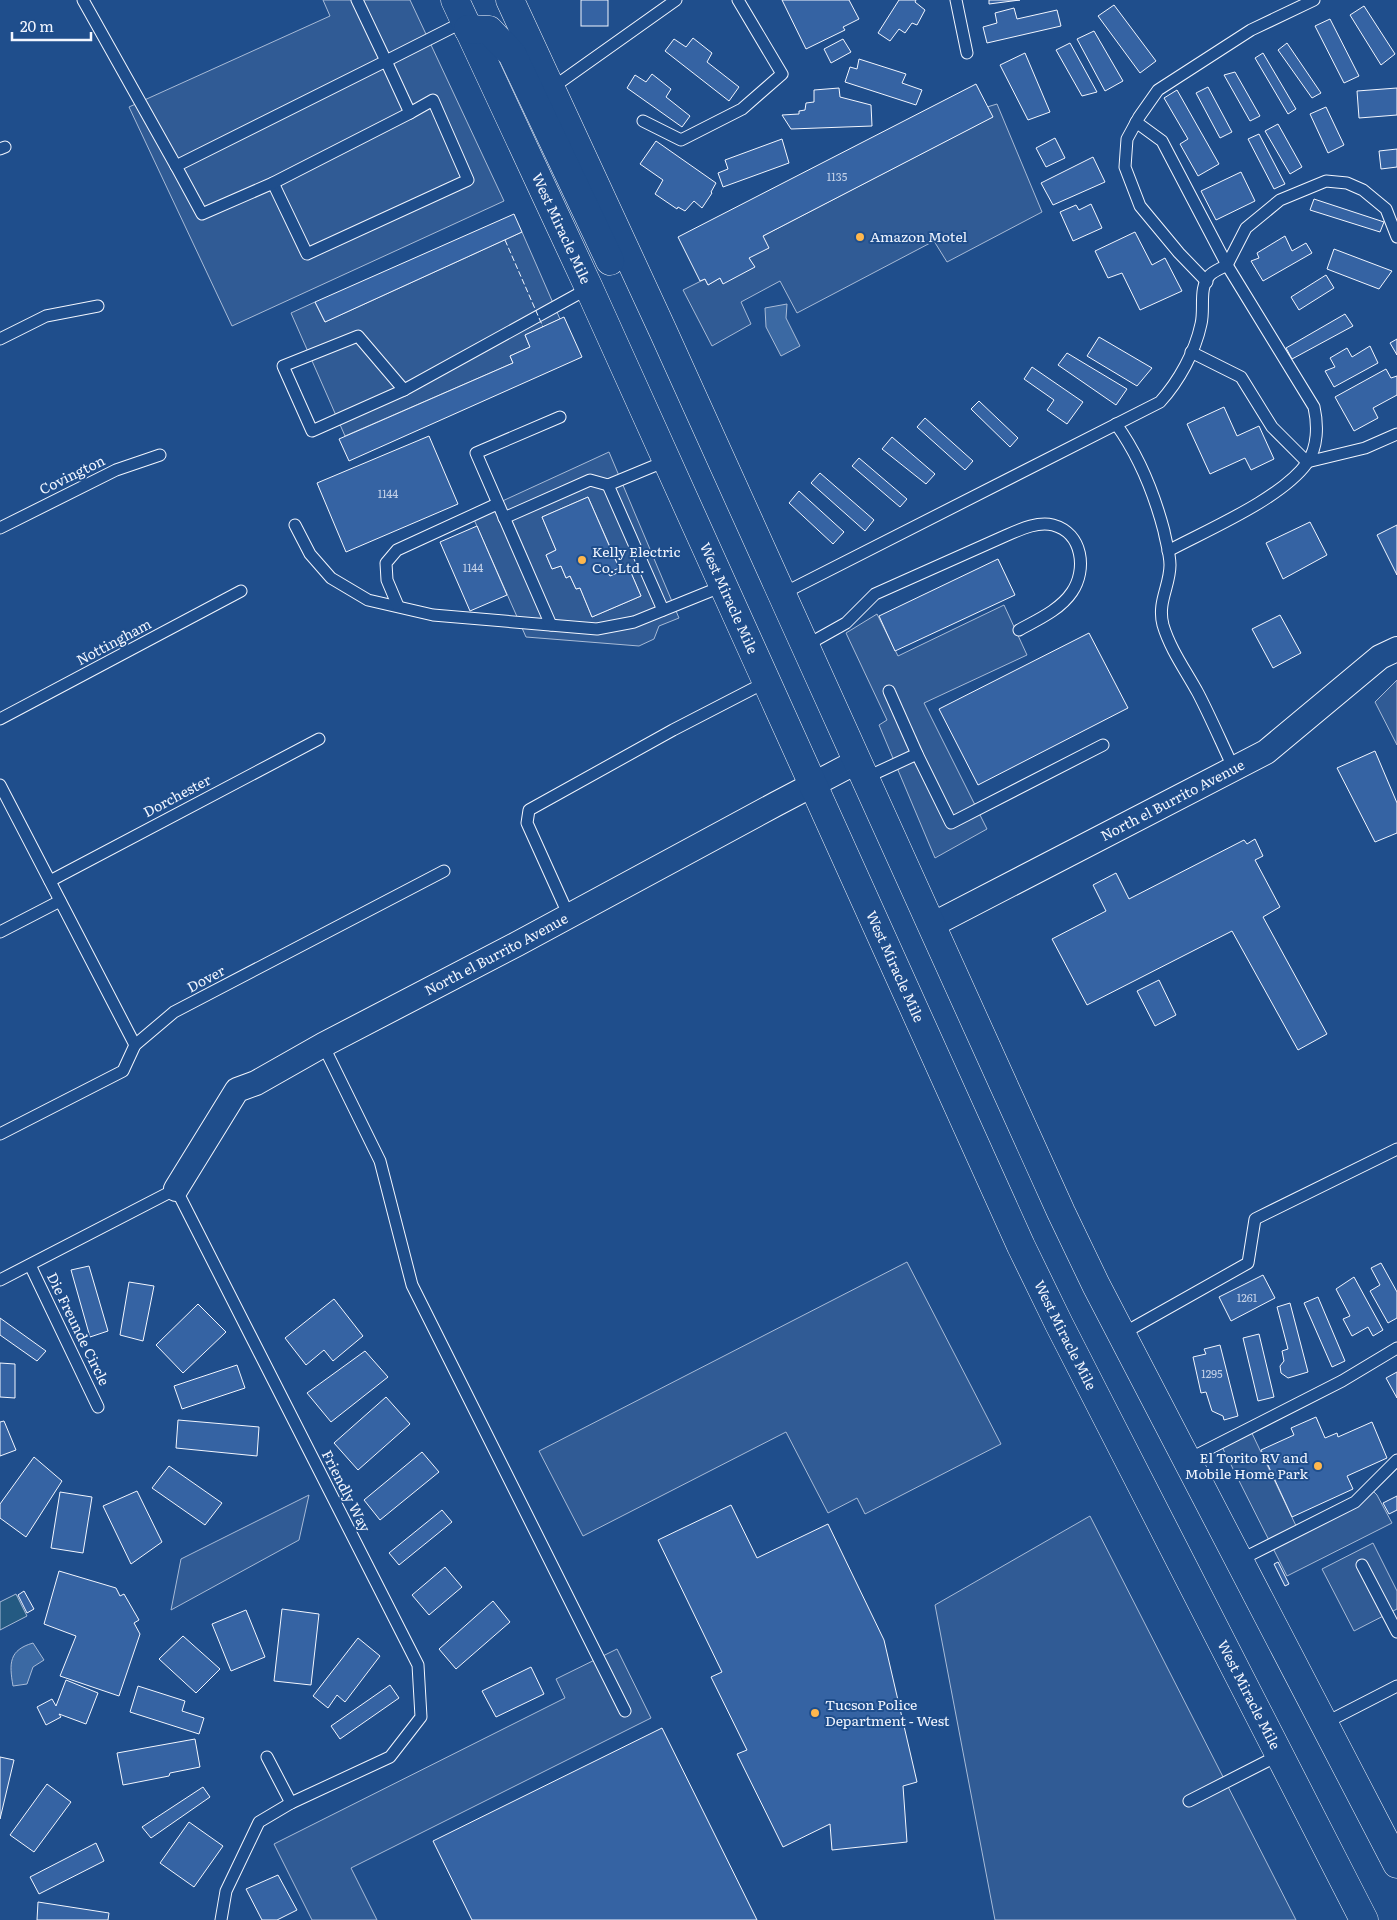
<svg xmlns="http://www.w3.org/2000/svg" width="1397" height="1920" font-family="Literata,serif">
  <rect width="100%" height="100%" fill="#1f4e8c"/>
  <polygon fill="#245a82" stroke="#a8bbd7" points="16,1594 27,1616 0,1630 0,1602"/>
  <g fill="#305b95" stroke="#a8bbd7" fill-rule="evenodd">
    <polygon points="323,0 410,0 504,201 232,326 129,107 330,16"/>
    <polygon points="997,104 1042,212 947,262 934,241 797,313 780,281 741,302 751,324 712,346 683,290 705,279 708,285 720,278 723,283 754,267 749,258 763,236 992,117 987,107"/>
    <polygon points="522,232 560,319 525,335 530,347 510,356 513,363 345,436 291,313 315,302 325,322"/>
    <path d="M609 452 679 618 659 626 654 639 639 646 526 637 472 515ZM588 497 619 567 608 573 610 576 629 568 641 596 592 617 580 588 576 589 570 576 566 578 561 566 552 569 546 555 556 550 542 517Z"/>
    <polygon points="1004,605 1027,655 924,703 987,829 935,858 879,725 887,720 846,633 877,614 898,656"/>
    <polygon points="1397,680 1397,745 1375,702"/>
    <polygon points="907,1262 1001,1444 865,1514 857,1498 828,1513 786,1432 583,1536 539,1451"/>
    <polygon points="1249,1427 1298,1530 1370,1488 1377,1495 1392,1523 1287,1576 1220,1443"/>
    <polygon points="309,1495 299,1540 171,1610 181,1559"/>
    <polygon points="1090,1516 1296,1920 995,1920 935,1605"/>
    <polygon points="1373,1543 1397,1591 1397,1609 1354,1631 1322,1569"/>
    <polygon points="617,1649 651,1718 351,1868 377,1920 312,1920 274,1844 565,1698 556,1679"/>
  </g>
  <g fill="#3b69a3" stroke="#a8bbd7">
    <polygon points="787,304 786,318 800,346 781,356 766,327 765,308"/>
    <path d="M33 1643 44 1660 33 1667 27 1684 13 1686C9 1663 9 1650 33 1643Z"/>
  </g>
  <g fill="#3563a3" stroke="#f2f6ff">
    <rect x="581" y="0" width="27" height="26"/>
    <polygon points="782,0 849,0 859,19 843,27 845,30 806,49"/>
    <polygon points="899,0 916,0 915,2 925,10 917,25 912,23 905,33 899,29 890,41 878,33"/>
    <polygon points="989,0 1020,0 989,4"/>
    <polygon points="1114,5 1156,61 1140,73 1098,16"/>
    <polygon points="1364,6 1395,54 1381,65 1350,15"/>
    <polygon points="1014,8 1017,19 1057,10 1061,26 987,43 983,27 997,23 995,13"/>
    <polygon points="1330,19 1359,76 1344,83 1315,26"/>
    <polygon points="1094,31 1123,81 1105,91 1077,39"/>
    <polygon points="693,38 712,53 707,62 739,87 729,101 665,51 674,39 686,47"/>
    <polygon points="843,39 851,52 831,63 824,49"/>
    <polygon points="1070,43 1097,92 1082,96 1056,50"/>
    <polygon points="1287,43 1321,93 1312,98 1278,50"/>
    <polygon points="1025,53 1050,112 1028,120 1000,65"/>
    <polygon points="1263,53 1296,109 1288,114 1255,58"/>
    <polygon points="859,59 906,74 902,83 922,90 916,105 845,82 850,67 857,69"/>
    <polygon points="1235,72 1260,116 1250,121 1224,75"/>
    <polygon points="652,74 671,89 666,97 690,116 682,127 627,88 635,75 646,82"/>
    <polygon points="976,84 993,117 763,236 769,248 749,258 755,267 723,284 720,278 708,285 705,279 700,281 678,237"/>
    <polygon points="1208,87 1232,132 1220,138 1196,93"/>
    <polygon points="839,88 840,97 871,105 872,126 791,129 782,115 799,114 799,111 805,110 806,103 814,102 814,90"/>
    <polygon points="1397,88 1397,115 1359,118 1357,91"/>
    <polygon points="1177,90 1219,164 1198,176 1180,144 1188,139 1164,98"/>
    <polygon points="1326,107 1344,145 1328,153 1310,114"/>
    <polygon points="1278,124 1302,167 1290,174 1265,131"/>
    <polygon points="1259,134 1285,184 1274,189 1248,139"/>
    <polygon points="1055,138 1065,158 1046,167 1036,148"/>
    <polygon points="782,139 789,163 723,187 718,173 728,169 725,160"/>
    <polygon points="656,141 716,183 711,192 712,193 702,208 694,201 685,211 678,207 677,209 655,194 663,180 640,164"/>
    <polygon points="1397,149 1397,167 1381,169 1379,151"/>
    <polygon points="1093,157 1105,182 1053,205 1041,183"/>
    <polygon points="1241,172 1255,201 1216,220 1201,191"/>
    <polygon points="1314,199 1384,222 1380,232 1310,210"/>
    <polygon points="1091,204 1102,228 1073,241 1060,212 1076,205 1079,210"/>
    <polygon points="514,214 522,232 325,322 315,302"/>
    <polygon points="1135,232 1152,265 1165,258 1182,291 1140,310 1122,273 1108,278 1095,251"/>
    <polygon points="1285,236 1292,251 1306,243 1312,253 1263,281 1251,261 1259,258 1257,253"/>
    <polygon points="1334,249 1392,271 1379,289 1327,269"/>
    <polygon points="1326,275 1334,288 1299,310 1291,297"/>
    <polygon points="1345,314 1353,326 1292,359 1286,348"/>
    <polygon points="564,317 582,357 349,461 339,439 513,363 510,356 530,347 525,335"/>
    <polygon points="1099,337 1152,368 1137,386 1087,356"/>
    <polygon points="1397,339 1397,355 1390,343"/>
    <polygon points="1370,346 1378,363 1334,387 1325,371 1335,367 1330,358 1347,348 1352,357"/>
    <polygon points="1067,353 1127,389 1116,405 1058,365"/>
    <polygon points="1032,367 1083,402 1067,424 1047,410 1054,400 1024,379"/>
    <polygon points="1386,369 1391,378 1397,376 1397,395 1373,408 1378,418 1354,431 1335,397"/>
    <polygon points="979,401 1018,438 1010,447 971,409"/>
    <polygon points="1224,407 1237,436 1259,426 1274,459 1251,470 1245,458 1210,474 1187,424"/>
    <polygon points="925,418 973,461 965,470 917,427"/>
    <polygon points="429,436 458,504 346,552 317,483"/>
    <polygon points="892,437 935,474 926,484 882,449"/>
    <polygon points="859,458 907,499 900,507 852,466"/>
    <polygon points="820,473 874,520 865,531 811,483"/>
    <polygon points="799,491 844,532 833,544 789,503"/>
    <polygon points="588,497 619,568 608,573 610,576 629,568 641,596 592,617 580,588 576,589 570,576 566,578 561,566 552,569 546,555 556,550 542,517"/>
    <polygon points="1310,522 1327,555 1283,579 1266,543"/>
    <polygon points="1397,525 1397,575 1377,535"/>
    <polygon points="477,526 507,595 470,611 440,542"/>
    <polygon points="998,559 1015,595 895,651 879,616"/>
    <polygon points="1280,615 1301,653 1273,668 1252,629"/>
    <polygon points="1089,633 1128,708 978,785 939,709"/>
    <polygon points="1375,751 1397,803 1397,833 1375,842 1337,768"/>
    <polygon points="1255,839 1263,856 1255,860 1280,907 1263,917 1327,1034 1298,1050 1232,931 1087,1005 1052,939 1106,911 1093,885 1116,873 1129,899 1244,840 1247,844"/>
    <polygon points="1159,980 1176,1015 1155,1026 1137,991"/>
    <polygon points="1381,1263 1397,1292 1397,1318 1388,1323 1370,1291 1380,1285 1371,1268"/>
    <polygon points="89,1266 108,1331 90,1337 71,1270"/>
    <polygon points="1263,1275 1275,1298 1231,1321 1219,1297"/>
    <polygon points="1354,1277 1383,1330 1373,1336 1368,1327 1352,1336 1343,1319 1350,1316 1336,1289"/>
    <polygon points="129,1282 154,1286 143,1341 120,1335"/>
    <polygon points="1318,1297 1345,1361 1332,1367 1304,1303"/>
    <polygon points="334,1299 363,1336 333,1361 324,1350 306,1365 285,1338"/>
    <polygon points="1290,1303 1308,1372 1288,1378 1281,1373 1280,1366 1284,1361 1282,1351 1288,1349 1277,1307"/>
    <polygon points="198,1304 226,1332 183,1373 156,1345"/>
    <polygon points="0,1318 46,1351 37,1361 0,1335"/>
    <polygon points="1259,1334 1274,1397 1258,1401 1243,1338"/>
    <polygon points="1220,1345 1238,1416 1224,1420 1223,1416 1212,1411 1206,1392 1201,1393 1193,1357 1206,1354 1204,1349"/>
    <polygon points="365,1351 388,1377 331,1422 307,1393"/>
    <polygon points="0,1363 15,1364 15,1398 0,1397"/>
    <polygon points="237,1365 245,1388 182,1409 174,1386"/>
    <polygon points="1397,1372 1397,1398 1386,1378"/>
    <polygon points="386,1397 410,1424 358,1470 334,1443"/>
    <polygon points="1316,1417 1325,1438 1337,1433 1338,1437 1372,1422 1387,1458 1347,1476 1353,1489 1292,1517 1261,1450 1294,1435 1291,1428"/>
    <polygon points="178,1420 259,1427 257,1456 176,1448"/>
    <polygon points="4,1421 16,1450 0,1456 0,1422"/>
    <polygon points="422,1452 439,1472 380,1520 364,1500"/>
    <polygon points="34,1457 62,1481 26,1537 0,1518 0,1504"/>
    <polygon points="169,1466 222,1503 205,1525 152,1488"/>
    <polygon points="137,1491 162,1542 131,1564 103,1506"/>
    <polygon points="60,1492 92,1497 83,1553 51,1548"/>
    <polygon points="1397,1496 1397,1510 1389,1514 1383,1503"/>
    <polygon points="731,1505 757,1558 828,1524 884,1640 917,1782 903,1786 907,1842 832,1850 830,1824 783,1847 737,1754 747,1750 711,1677 722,1672 658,1540"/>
    <polygon points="442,1510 452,1522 399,1565 389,1553"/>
    <polygon points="1278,1562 1289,1584 1285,1586 1274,1564"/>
    <polygon points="445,1567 462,1587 429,1615 412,1595"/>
    <polygon points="59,1571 116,1588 120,1596 124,1594 139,1620 134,1623 140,1634 119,1696 60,1676 76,1636 44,1624"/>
    <polygon points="24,1591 34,1609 27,1613 18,1595"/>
    <polygon points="493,1601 510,1622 456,1669 439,1649"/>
    <polygon points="282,1609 319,1614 311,1685 274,1681"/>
    <polygon points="246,1610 265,1657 231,1671 212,1624"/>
    <polygon points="183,1636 220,1669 196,1693 159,1659"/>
    <polygon points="358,1638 380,1656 345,1702 337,1695 328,1708 313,1696"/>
    <polygon points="531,1667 544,1694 496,1717 482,1691"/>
    <polygon points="66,1680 98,1693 86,1724 59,1714 61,1717 46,1725 37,1707 52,1699 56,1706"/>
    <polygon points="390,1685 399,1698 340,1739 331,1726"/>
    <polygon points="138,1686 185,1701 182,1711 204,1718 199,1734 130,1712"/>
    <polygon points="662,1728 757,1920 472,1920 433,1841"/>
    <polygon points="195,1739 200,1767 170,1773 169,1776 123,1785 117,1753"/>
    <polygon points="0,1757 14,1760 0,1819"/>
    <polygon points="47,1784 71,1802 34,1852 10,1835"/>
    <polygon points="203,1787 210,1797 151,1838 142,1827"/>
    <polygon points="189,1822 223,1846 194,1887 160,1863"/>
    <polygon points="96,1843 104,1861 39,1894 30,1877"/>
    <polygon points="278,1875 297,1910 277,1920 262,1920 246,1889"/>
    <polygon points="38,1902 109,1913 108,1920 37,1920"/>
  </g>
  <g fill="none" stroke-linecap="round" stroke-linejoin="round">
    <defs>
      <g id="service">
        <polyline points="83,0 176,166"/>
        <polyline points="357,0 386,61 176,166 202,214 273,183 307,254 468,180 433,100 410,113 386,61 465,21"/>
        <polyline points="956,0 967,53"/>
        <polyline points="552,88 676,0"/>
        <polyline points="643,121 681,140 742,109 782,74 738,0"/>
        <polyline points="1136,122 1162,141 1227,265"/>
        <polyline points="0,149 5,147"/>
        <polyline points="273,183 410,113"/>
        <polyline points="1227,265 1246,228 1280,200 1326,181 1347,183 1363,190 1386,209 1397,237"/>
        <polyline points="1207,282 1179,253 1140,206 1125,167 1127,139 1139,117 1158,90 1251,30 1314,0"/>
        <polygon points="358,336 404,390 312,431 283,366"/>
        <polyline points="0,339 46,316 98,306"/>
        <polyline points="1191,352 1241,377 1272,427 1307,462 1365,448 1397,434"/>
        <polyline points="404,390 589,288"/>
        <path d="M1116 424C1139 456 1154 493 1164 531 1166 542 1170 554 1170 565 1170 586 1157 602 1163 625 1170 649 1186 671 1198 693 1211 718 1222 744 1234 769"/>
        <polyline points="608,485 663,610"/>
        <polyline points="504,518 590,480 608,485 666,461"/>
        <polyline points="295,525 310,554 331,578 368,600 433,615 597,629 634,622 723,586"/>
        <polyline points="0,528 116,470 160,455"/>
        <path d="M782 594 1160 402C1179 381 1195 352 1201 324 1205 308 1198 288 1210 275 1214 271 1222 268 1227 265L1314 407C1318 425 1318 447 1307 463 1281 499 1207 530 1168 551"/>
        <polyline points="398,606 387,580 386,563 397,550 497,504"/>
        <polyline points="551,625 476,453 560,417"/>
        <path d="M805 646 846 623 875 594 1005 536C1019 530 1037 521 1053 525 1083 533 1087 570 1072 592 1060 610 1037 620 1019 630"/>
        <polyline points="889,691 917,754"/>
        <polyline points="0,719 241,591"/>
        <polyline points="865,778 917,754 951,823 1103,745"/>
        <polyline points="0,785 135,1045"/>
        <polyline points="50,881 319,739"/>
        <polyline points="569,916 527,823 529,810 673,730 766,682"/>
        <polyline points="0,932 60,901"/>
        <polyline points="323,1045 380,1161 412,1285 625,1711"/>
        <polyline points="0,1134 123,1071 135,1045 174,1012 444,871"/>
        <polyline points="30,1265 98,1407"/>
        <polyline points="0,1280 176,1189 418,1665 421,1717 390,1757 291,1803 259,1822 226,1891 221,1920"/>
        <polyline points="1122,1334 1248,1263 1255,1219 1397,1149"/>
        <polyline points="1187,1460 1342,1381 1397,1348"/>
        <polyline points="1240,1560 1355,1502 1397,1460"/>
        <polyline points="1362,1565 1397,1632"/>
        <polyline points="1325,1723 1397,1686"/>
        <polyline points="267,1757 291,1803"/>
        <polyline points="1189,1801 1279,1755"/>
      </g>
      <g id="minor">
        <path id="s1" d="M932 925 1266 752 1380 657 1397 649"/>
        <path id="s2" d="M176 1189 237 1090 256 1083 323 1045 517 944 776 804 858 761"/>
      </g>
      <g id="trunk">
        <path id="s3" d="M455 0 589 288 1021 1246 1059 1324 1364 1920"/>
        <polyline points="510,0 663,331 1061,1212 1096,1285 1397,1864"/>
        <polyline points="468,29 489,30 512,54 610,261"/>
      </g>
    </defs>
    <use href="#service" stroke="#f2f6ff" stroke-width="13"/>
    <use href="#minor" stroke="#f2f6ff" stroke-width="26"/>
    <use href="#trunk" stroke="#f2f6ff" stroke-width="29"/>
    <use href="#service" stroke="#1f4e8c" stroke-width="11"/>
    <use href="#minor" stroke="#1f4e8c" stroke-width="24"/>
    <use href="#trunk" stroke="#1f4e8c" stroke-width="28"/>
    <polyline stroke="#f2f6ff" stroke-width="1" stroke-dasharray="6 2.5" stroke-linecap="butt" points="505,240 543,327"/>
  </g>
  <g fill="#ffb74d" stroke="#1f4e8c" stroke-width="2">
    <circle cx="860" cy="237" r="5"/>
    <circle cx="582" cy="560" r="5"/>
    <circle cx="1318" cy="1466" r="5"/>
    <circle cx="815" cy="1713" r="5"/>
  </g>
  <g text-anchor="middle" stroke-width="4" stroke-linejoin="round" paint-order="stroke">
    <g font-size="11" fill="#c3d1e8">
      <text x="837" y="181">1135</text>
      <text x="388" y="498">1144</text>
      <text x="473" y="572">1144</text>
      <text x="1247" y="1302">1261</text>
      <text x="1212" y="1378">1295</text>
    </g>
    <g font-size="14" fill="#f2f6ff" stroke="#1f4e8c">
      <text dy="5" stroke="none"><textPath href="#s3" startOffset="252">West Miracle Mile</textPath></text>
      <text transform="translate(72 475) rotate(-26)" y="5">Covington</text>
      <text dy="5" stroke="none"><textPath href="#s3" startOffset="658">West Miracle Mile</textPath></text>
      <text transform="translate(114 642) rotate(-28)" y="5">Nottingham</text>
      <text transform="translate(177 796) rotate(-28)" y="5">Dorchester</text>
      <text dy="5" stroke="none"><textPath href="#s1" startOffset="271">North el Burrito Avenue</textPath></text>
      <text dy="5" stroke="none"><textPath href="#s2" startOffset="409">North el Burrito Avenue</textPath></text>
      <text dy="5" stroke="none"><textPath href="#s3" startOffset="1062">West Miracle Mile</textPath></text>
      <text transform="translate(206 979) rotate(-28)" y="5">Dover</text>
      <text transform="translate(78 1329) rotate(64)" y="5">Die Freunde Circle</text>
      <text dy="5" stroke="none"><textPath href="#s3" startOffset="1468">West Miracle Mile</textPath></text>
      <text transform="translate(346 1491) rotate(63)" y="5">Friendly Way</text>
      <text dy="5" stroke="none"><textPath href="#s3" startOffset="1872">West Miracle Mile</textPath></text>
    </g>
    <g font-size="14" fill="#f2f6ff" stroke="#1f4e8c" text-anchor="start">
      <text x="870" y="242">Amazon Motel</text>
      <text x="592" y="557">Kelly Electric<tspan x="592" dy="16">Co. Ltd.</tspan></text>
      <text x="1308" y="1463" text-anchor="end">El Torito RV and<tspan x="1308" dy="16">Mobile Home Park</tspan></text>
      <text x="825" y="1710">Tucson Police<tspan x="825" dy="16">Department - West</tspan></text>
    </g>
  </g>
  <path d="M12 32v8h79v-8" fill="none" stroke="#f2f6ff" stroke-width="2.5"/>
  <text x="20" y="32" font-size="15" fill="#f2f6ff" stroke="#1f4e8c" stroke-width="4" paint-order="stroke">20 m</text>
</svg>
